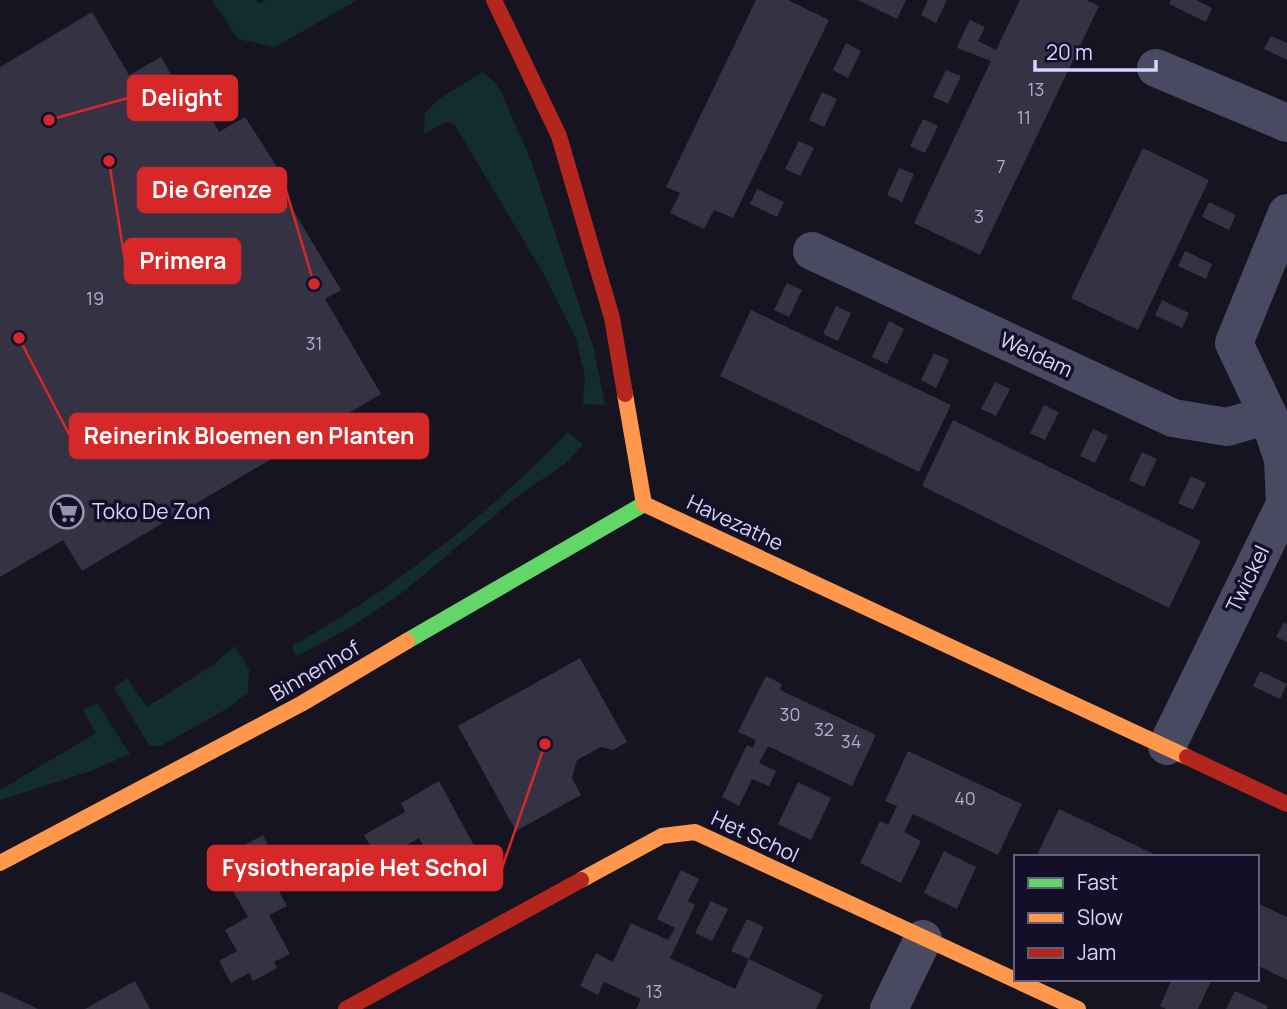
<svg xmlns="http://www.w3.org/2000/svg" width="1287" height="1009" font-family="Manrope,sans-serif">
  <rect width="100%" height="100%" fill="#161421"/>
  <g fill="#132c2d">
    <polygon points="212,0 256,0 259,4 266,0 358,0 275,47 238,39"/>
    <polygon points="483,72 498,85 530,158 593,346 605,405 583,404 585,377 576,339 543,273 454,124 445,122 424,134 425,113 440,98"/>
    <path d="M568 432 583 445 565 464 518 496 403 592 356 624 296 657 292 646C393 589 487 516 568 432Z"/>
    <polygon points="235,646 249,669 248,692 228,708 161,746 150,746 114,688 127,678 147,707 213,665"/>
    <polygon points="97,703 130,754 88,772 0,800 0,790 96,733 83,710"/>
  </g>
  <g fill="#343243">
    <polygon points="756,0 788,0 829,20 733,218 714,210 704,229 670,213 680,193 666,187"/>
    <polygon points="858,0 906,0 897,19"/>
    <polygon points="928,0 947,0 936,23 921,15"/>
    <polygon points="1020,0 1086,0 1099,6 980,255 914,223 991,61 957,48 963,34 970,20 985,27 978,41 996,50"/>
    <polygon points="1171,0 1196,0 1212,8 1206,22 1169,4"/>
    <polygon points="92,12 129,75 161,57 199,122 210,116 219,132 245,117 277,167 247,180 264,207 284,195 341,290 325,299 381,394 82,571 63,540 0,577 0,67"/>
    <polygon points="1271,36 1287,43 1287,60 1264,49"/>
    <polygon points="846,43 861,51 848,78 833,70"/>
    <polygon points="946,70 961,76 948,104 933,97"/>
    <polygon points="822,92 837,99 824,127 809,120"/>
    <polygon points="923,119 938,126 925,153 910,146"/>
    <polygon points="799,141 814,148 800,176 785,169"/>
    <polygon points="1143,148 1209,180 1138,330 1071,298"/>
    <polygon points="899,168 914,174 902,202 887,195"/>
    <polygon points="757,189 784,202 777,217 750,204"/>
    <polygon points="1209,202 1236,215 1229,230 1202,217"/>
    <polygon points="1185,251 1212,264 1206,279 1178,266"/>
    <polygon points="787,283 802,290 789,317 774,310"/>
    <polygon points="1162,300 1189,313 1182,328 1155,315"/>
    <polygon points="836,306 851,313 838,341 823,334"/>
    <polygon points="751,310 951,405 919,472 720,376"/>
    <polygon points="889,321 904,329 887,364 872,357"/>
    <polygon points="934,353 949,360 936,388 921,380"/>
    <polygon points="995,382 1010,389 996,416 981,409"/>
    <polygon points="1044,405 1059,412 1045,440 1030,433"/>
    <polygon points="953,420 1201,541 1169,608 922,486"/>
    <polygon points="1093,429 1108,436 1095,463 1080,456"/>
    <polygon points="1142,452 1157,459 1144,487 1129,480"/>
    <polygon points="1191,476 1206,483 1193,510 1178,503"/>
    <polygon points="1284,622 1287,624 1287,642 1276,637"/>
    <polygon points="580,658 627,742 613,750 601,747 577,760 572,778 581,795 516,831 458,726"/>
    <polygon points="1260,671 1287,684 1280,699 1253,686"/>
    <polygon points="766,676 782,684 780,690 876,735 852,786 768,746 759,763 776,771 769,786 752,779 739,806 722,797 747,745 753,748 756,740 738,732"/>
    <polygon points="908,751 1022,804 998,855 913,814 904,832 921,841 901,883 860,863 880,821 888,825 897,806 885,801"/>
    <polygon points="439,781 478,853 440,874 419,838 379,861 364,835 405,812 401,803"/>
    <polygon points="798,782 831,798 811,840 778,824"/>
    <polygon points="1059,809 1089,823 1160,857 1036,857"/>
    <polygon points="263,835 274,857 264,863 287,906 269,915 290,954 274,962 277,968 253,981 249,973 231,983 219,961 237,951 225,930 248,917 216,861"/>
    <polygon points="944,851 976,867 957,909 924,893"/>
    <polygon points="681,870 699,879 688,901 695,905 670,958 735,989 749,959 731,951 747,919 764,927 749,959 823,995 816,1009 636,1009 641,999 604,982 598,995 580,986 596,953 613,962 631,923 668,940 675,928 657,919"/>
    <polygon points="711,901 728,909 712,941 695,933"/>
    <polygon points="1257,903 1287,917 1287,980 1257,965"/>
    <polygon points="1172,979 1212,979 1198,1009 1166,1009 1160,1006"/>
    <polygon points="135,981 150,1009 85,1009"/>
    <polygon points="0,991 38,1009 0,1009"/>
    <polygon points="1235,991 1268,1006 1267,1009 1226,1009"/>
  </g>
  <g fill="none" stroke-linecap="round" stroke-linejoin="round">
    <g stroke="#4a4962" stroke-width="38">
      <polyline points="1156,68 1287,123"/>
      <polyline points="812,251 1173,418 1227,427 1268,415"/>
      <polyline points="1167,746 1285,504 1283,459 1268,415 1234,343 1287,213"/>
      <polyline points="889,1009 923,939"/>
    </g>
    <polyline stroke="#63d668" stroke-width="16" points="407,641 644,504"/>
    <g stroke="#ff974d" stroke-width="16">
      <polyline points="625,394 644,504"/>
      <polyline points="644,504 1187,757"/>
      <polyline points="0,863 301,704 407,641"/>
      <polyline points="581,880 662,836 695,832 1078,1009"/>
    </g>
    <g stroke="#b3261e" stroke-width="16">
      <polyline points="494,0 559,136 612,318 625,394"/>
      <polyline points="1187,757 1287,804"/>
      <polyline points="346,1009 581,880"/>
    </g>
  </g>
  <defs>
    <symbol id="supermarket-ring" viewBox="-11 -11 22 22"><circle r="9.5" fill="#130f26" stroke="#9591b1" stroke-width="1.5"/><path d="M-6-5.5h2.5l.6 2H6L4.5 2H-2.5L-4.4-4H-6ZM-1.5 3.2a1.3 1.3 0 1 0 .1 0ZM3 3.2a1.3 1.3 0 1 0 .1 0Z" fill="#9591b1"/></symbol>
  </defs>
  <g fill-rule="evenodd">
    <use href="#supermarket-ring" x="48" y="493" width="38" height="38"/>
  </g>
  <g text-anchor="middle" stroke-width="7" stroke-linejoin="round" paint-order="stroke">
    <g font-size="18" fill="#b0acd0">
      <text x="1036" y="96">13</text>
      <text x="1024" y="124">11</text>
      <text x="1001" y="173">7</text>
      <text x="979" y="223">3</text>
      <text x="95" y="305">19</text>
      <text x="314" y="350">31</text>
      <text x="790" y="721">30</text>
      <text x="824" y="736">32</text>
      <text x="851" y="748">34</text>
      <text x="965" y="805">40</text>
      <text x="654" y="998">13</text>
    </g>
    <g font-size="21" fill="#d9d4ff" stroke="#130f26">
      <text transform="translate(1036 355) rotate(25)" y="7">Weldam</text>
      <text transform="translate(735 523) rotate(25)" y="7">Havezathe</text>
      <text transform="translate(1248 579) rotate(-64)" y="7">Twickel</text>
      <text transform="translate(315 671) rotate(-30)" y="7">Binnenhof</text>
      <text transform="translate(755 837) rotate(25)" y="7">Het Schol</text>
    </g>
    <g font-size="21" fill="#d9d4ff" stroke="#130f26" text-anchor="start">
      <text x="92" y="519">Toko De Zon</text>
    </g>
  </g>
  <path fill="none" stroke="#d62828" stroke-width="2.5" d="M49 120L128 98M314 284L286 190M109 161L125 261M19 338L70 436M545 744L502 868"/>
  <g fill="#d62828" stroke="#130f26" stroke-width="2.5">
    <circle cx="49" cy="120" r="7"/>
    <circle cx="314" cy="284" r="7"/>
    <circle cx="109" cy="161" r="7"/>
    <circle cx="19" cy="338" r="7"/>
    <circle cx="545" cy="744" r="7"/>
  </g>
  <g fill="#d62828" stroke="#d62828" stroke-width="2.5">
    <rect x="128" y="76" width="109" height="44" rx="7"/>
    <rect x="138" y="168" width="148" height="44" rx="7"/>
    <rect x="125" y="239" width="115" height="44" rx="7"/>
    <rect x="70" y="414" width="358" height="44" rx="7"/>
    <rect x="208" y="846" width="294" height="44" rx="7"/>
  </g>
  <g font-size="23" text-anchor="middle" font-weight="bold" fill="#fff">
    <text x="182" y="106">Delight</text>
    <text x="212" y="198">Die Grenze</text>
    <text x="183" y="269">Primera</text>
    <text x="249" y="444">Reinerink Bloemen en Planten</text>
    <text x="355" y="876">Fysiotherapie Het Schol</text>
  </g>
  <rect x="1014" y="855" width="245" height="126" fill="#130f26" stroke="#625e7d" stroke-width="2"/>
  <rect x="1028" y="878" width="35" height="10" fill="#63d668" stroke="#625e7d" stroke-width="2"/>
  <text x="1077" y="890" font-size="21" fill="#d9d4ff">Fast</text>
  <rect x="1028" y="913" width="35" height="10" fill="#ff974d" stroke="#625e7d" stroke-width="2"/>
  <text x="1077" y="925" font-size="21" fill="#d9d4ff">Slow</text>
  <rect x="1028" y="948" width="35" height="10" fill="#b3261e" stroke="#625e7d" stroke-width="2"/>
  <text x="1077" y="960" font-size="21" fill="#d9d4ff">Jam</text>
  <path d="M1035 60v10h121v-10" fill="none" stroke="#d9d4ff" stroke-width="3.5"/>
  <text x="1046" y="60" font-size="21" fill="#d9d4ff" stroke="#130f26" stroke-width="5" paint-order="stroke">20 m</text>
</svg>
